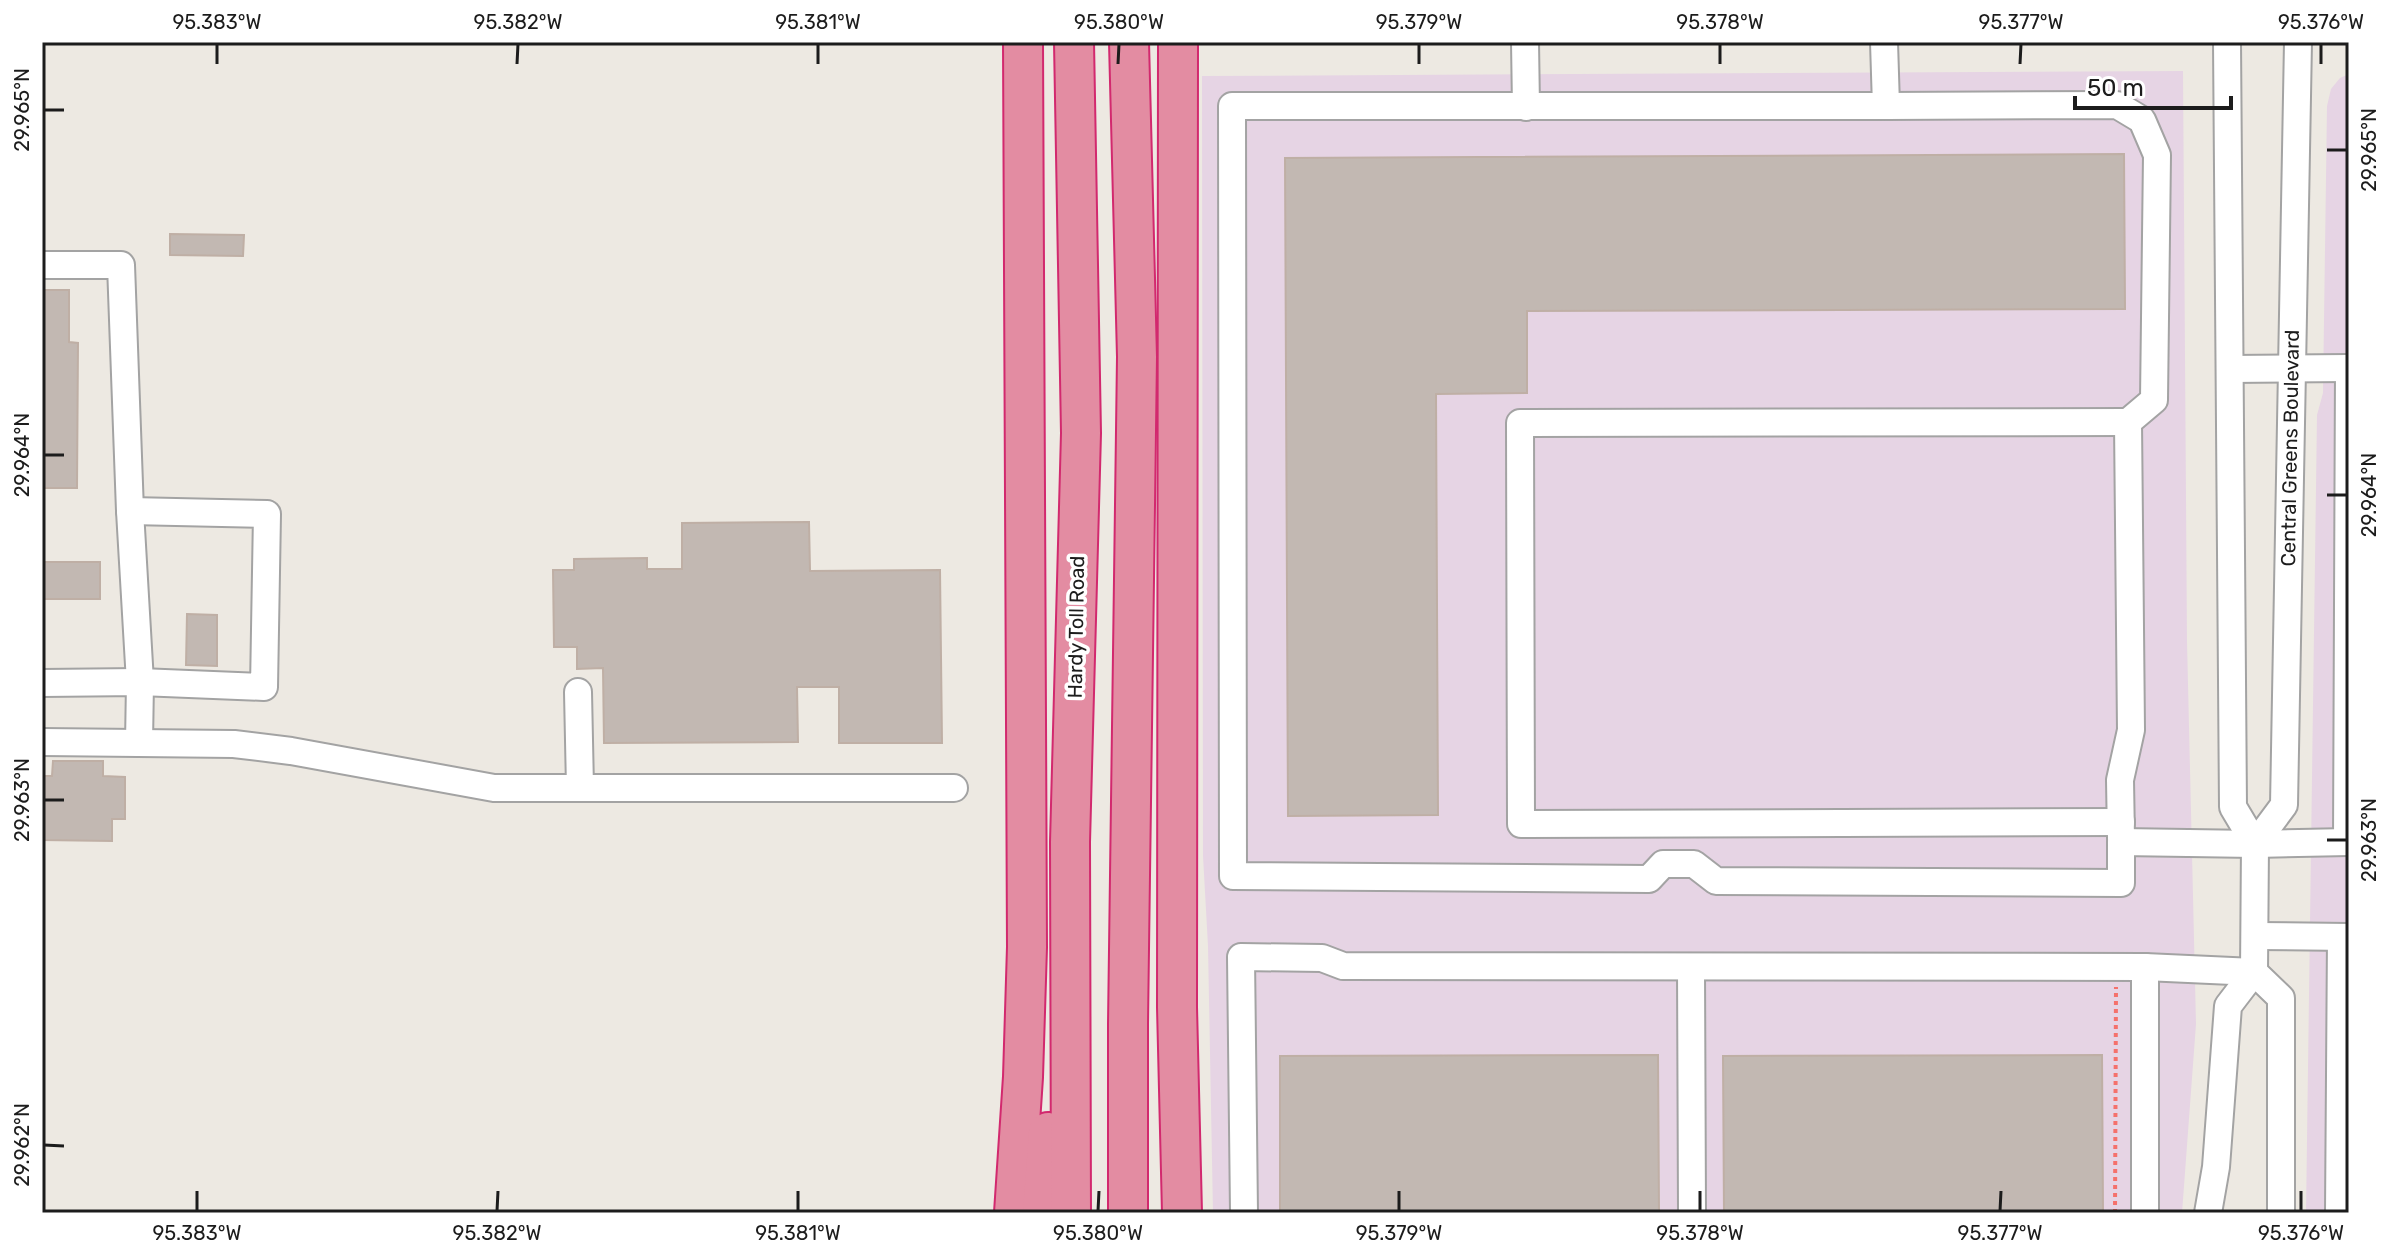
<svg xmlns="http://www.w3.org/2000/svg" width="2391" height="1255" font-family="Rubik,sans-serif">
  <rect width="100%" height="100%" fill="#ede9e2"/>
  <g fill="#e6d4e4">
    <polygon points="2183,71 2187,641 2196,1024 2182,1213 1213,1213 1208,946 1203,856 1202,76"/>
    <polygon points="2349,74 2349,1213 2306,1213 2317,415 2323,393 2327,106 2331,89 2340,78"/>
  </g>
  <g fill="#c2b8b2" stroke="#bfafa5" stroke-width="2">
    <polygon points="2124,154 2125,309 1527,311 1527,393 1436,394 1438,815 1288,816 1285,158"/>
    <polygon points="170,234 244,235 243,256 170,255"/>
    <polygon points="42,290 69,290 69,342 78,343 77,488 42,488"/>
    <polygon points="809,522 810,571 940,570 942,743 839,743 839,687 797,687 798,742 604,743 603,668 577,669 577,647 554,647 553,570 574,570 574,559 647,558 647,569 682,569 682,523"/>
    <rect x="42" y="562" width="58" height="37"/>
    <polygon points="187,614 217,615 217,666 186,665"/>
    <polygon points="53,761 103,761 103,776 125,777 125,819 112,819 112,841 42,840 42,776 52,776"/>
    <polygon points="1658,1055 1659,1213 1280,1213 1280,1056"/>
    <polygon points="2102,1055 2103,1213 1724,1213 1723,1056"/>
  </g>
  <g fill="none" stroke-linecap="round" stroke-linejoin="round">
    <defs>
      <g id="minor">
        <polyline points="1525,42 1526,107"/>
        <polyline points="1884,42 1886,106 1232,106 1233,876 1649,879 1663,864 1694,864 1716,881 2121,883 2121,842 2255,844 2349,842"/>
        <polyline points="1886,106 2117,105 2142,120 2157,155 2154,400 2128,422 2131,730 2120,780 2121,838"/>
        <polyline points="42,265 121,265 130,511 140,682 139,743"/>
        <polyline points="2230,369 2349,368"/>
        <polyline points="42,683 140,682 264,687 267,514 130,511"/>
        <polyline points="578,692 580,788"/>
        <polyline points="42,742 234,744 291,751 494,788 954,788"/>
        <polyline points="2121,822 1521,824 1520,423 2128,422"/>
        <polyline points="2347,842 2349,368"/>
        <polyline points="2255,844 2284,805 2298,42"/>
        <polyline points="2255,936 2349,937"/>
        <polyline points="1691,967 1692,1213"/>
        <polyline points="2145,967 2145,1213"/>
        <polyline points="2254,972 2281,998 2281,1213"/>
        <polyline points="1244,1213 1241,957 1322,958 1343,966 2145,967 2254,972"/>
        <polyline points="2208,1213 2216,1167 2228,1006 2254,972 2255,844 2233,807 2227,42"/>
        <polyline points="2339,1213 2341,937"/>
      </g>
      <g id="highway">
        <polyline points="1178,42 1177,1007 1182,1213"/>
        <polyline points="1014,1213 1023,1077 1027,947 1023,42"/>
        <polyline points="1042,1213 1048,1132"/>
        <polyline points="1071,1213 1070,842 1081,433 1074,42"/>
        <polyline points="1128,1213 1128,1024 1137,357 1129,42"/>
      </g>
    </defs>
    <use href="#minor" stroke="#a3a3a3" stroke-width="30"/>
    <use href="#highway" stroke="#d2296e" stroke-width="42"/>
    <polyline stroke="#f5716c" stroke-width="4" stroke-dasharray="4 4" stroke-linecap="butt" points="2115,1213 2116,987"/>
    <use href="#minor" stroke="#fff" stroke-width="26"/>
    <use href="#highway" stroke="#e38ca2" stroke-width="38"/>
  </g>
  <path fill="none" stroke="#1c1c1c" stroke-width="3" d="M217 64V44M517 64 518 44M818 64V44M1118 64 1119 44M1419 64V44M1720 64V44M2020 64 2021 44M2321 64V44M44 110H64M2327 150H2347M44 455H64M2327 495H2347M44 800H64M2327 840H2347M44 1145 64 1146M197 1211V1191M497 1211 498 1191M798 1211V1191M1098 1211 1099 1191M1399 1211V1191M1700 1211V1191M2000 1211 2001 1191M2301 1211V1191"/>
  <g text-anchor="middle" stroke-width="7" stroke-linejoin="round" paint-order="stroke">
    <g font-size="20" fill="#1c1c1c" stroke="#fff">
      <text transform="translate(2290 448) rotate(-89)" y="7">Central Greens Boulevard</text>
      <text transform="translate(1076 627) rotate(-89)" y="7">Hardy Toll Road</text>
    </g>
  </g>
  <rect width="2391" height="1255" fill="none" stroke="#ffffff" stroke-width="88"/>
  <path d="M2075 96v12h156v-12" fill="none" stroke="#1c1c1c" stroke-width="4"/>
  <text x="2087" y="96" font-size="24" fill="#1c1c1c" stroke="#ffffff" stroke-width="6" paint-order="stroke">50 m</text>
  <rect x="44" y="44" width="2303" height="1167" fill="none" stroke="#1c1c1c" stroke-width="3"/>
  <g font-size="20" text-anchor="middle" fill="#1c1c1c">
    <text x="217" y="29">95.383°W</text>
    <text x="518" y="29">95.382°W</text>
    <text x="818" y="29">95.381°W</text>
    <text x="1119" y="29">95.380°W</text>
    <text x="1419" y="29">95.379°W</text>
    <text x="1720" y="29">95.378°W</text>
    <text x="2021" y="29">95.377°W</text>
    <text x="2321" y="29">95.376°W</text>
    <text transform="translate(22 110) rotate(-90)" y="7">29.965°N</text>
    <text transform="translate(2369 150) rotate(-90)" y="7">29.965°N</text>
    <text transform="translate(22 455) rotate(-90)" y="7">29.964°N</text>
    <text transform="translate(2369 495) rotate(-90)" y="7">29.964°N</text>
    <text transform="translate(22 800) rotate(-90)" y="7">29.963°N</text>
    <text transform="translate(2369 840) rotate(-90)" y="7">29.963°N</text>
    <text transform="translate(22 1145) rotate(-90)" y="7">29.962°N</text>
    <text x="197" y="1240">95.383°W</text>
    <text x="497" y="1240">95.382°W</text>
    <text x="798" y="1240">95.381°W</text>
    <text x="1098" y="1240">95.380°W</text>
    <text x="1399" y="1240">95.379°W</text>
    <text x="1700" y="1240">95.378°W</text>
    <text x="2000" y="1240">95.377°W</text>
    <text x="2301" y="1240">95.376°W</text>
  </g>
</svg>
